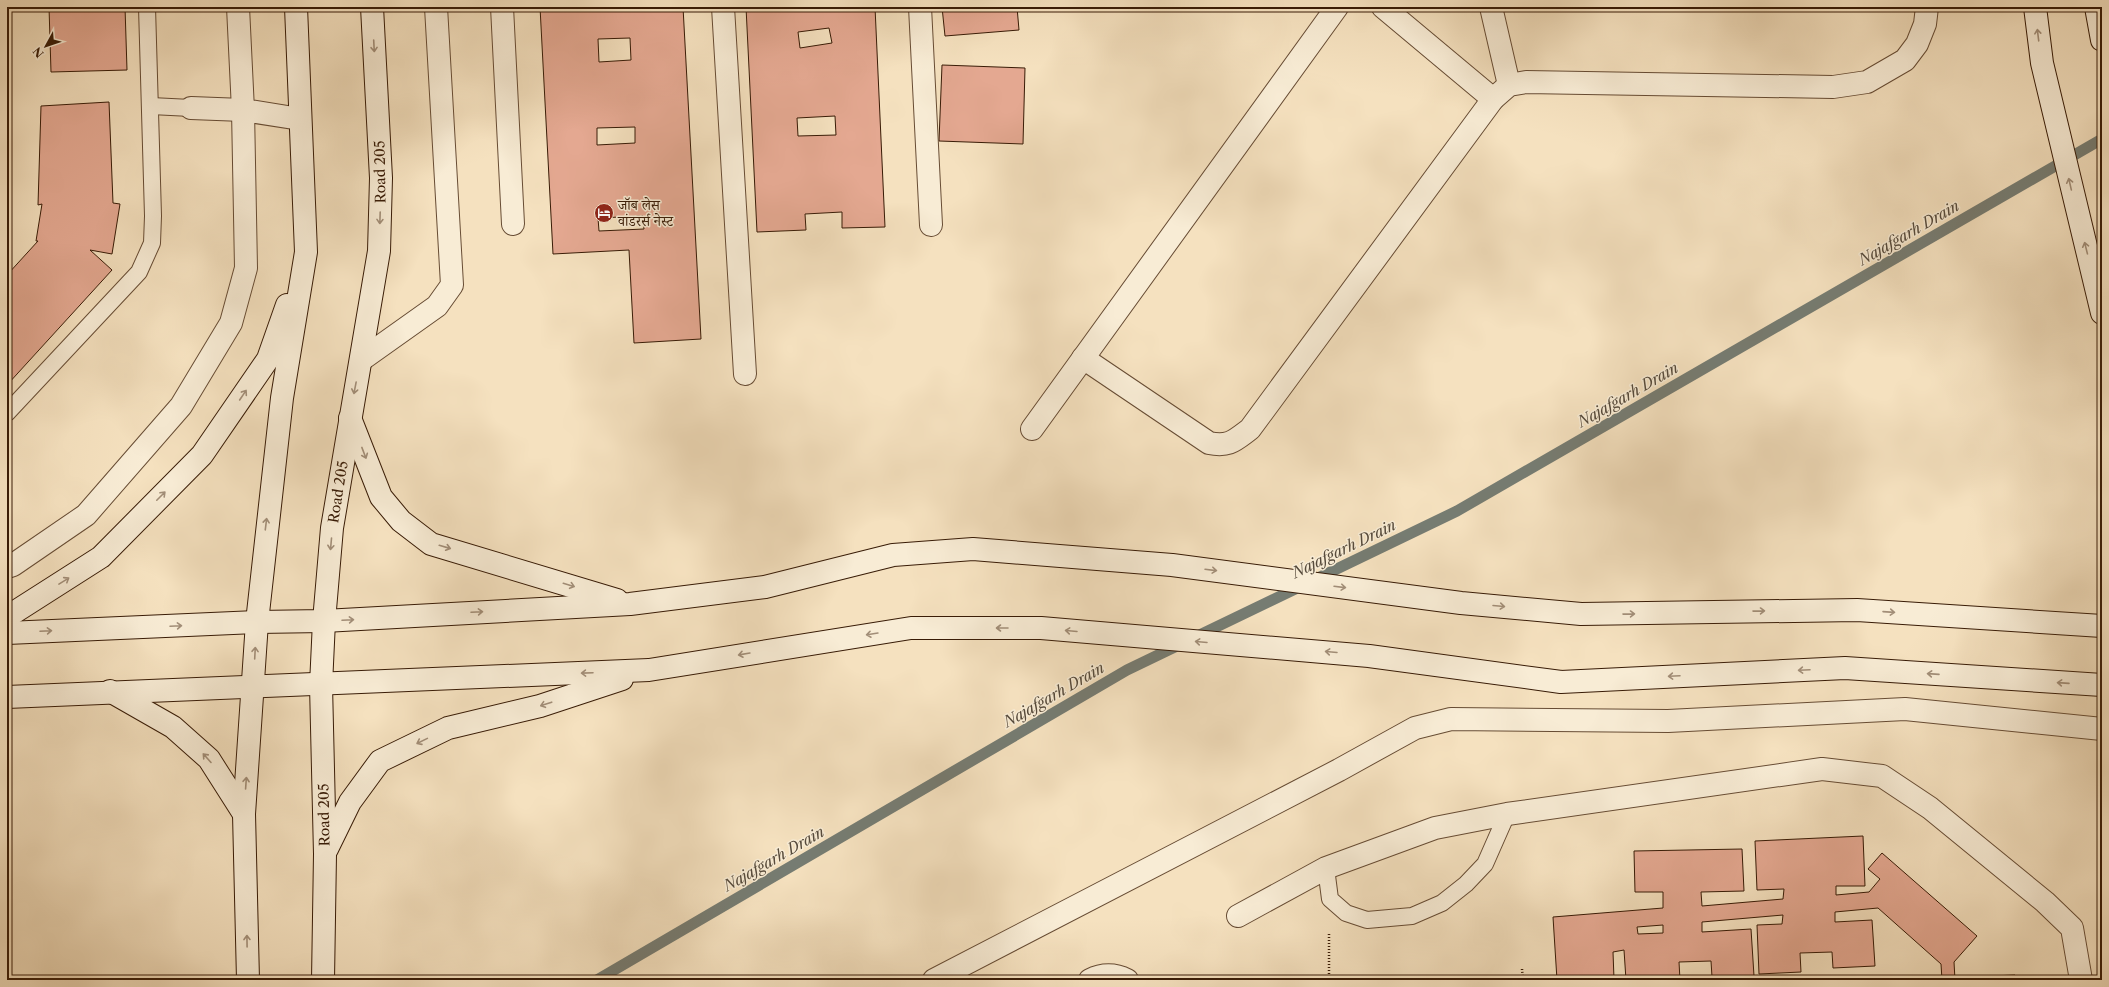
<svg xmlns="http://www.w3.org/2000/svg" width="2109" height="987" font-family="'Libre Caslon Text','Noto Serif Devanagari',serif">
  <rect width="100%" height="100%" fill="#f5e1bf"/>
  <filter id="stains"><feTurbulence type="fractalNoise" baseFrequency=".005" numOctaves="4"/><feColorMatrix values="0 0 0 0 .2 0 0 0 0 .09 0 0 0 0 .02 0 0 0 .5 -.17"/></filter>
  <radialGradient id="worn" r=".72"><stop offset=".6" stop-color="#630" stop-opacity="0"/><stop offset="1" stop-color="#630" stop-opacity=".3"/></radialGradient>
  <g fill="none" stroke-linecap="round" stroke-linejoin="round">
    <polyline stroke="#767c72" stroke-width="11" points="597,980 1127,670 1457,511 2102,139"/>
  </g>
  <g fill="#e4a891" stroke="#381b06" fill-rule="evenodd">
    <polygon points="49,7 125,7 127,70 51,72"/>
    <path d="M540 7H683L701 339 634 343 629 250 553 254ZM630 38 631 60 599 62 598 39ZM635 127V143L597 145V128ZM643 216 644 229 599 231 598 218Z"/>
    <path d="M746 7H875L885 227 842 228V212L805 214 806 230 757 232ZM829 28 832 43 800 48 798 32ZM835 116 836 135 798 136 797 118Z"/>
    <polygon points="942,7 1017,7 1019,30 945,36"/>
    <polygon points="942,65 1025,68 1023,144 939,141"/>
    <polygon points="109,102 113,203 120,204 112,254 90,250 112,270 7,385 7,275 38,241 36,241 42,204 38,205 41,106"/>
    <path d="M1863 836 1865 886H1836V895L1869 892 1880 879 1868 869 1882 853 1977 936 1954 962 1955 980H1942L1941 964 1878 908 1835 912V922L1872 920 1875 966 1833 968 1832 952 1800 953 1801 972 1759 974 1757 925 1782 924 1783 915 1702 922V932L1751 929 1754 976 1712 977 1711 961 1679 962 1680 980H1626L1624 950 1613 952 1614 979 1557 980 1553 917 1663 908V892H1635L1634 851 1742 849 1744 891 1701 892 1702 906 1783 899 1784 889 1757 890 1755 841ZM1663 925V933L1638 934 1637 927Z"/>
    <polygon points="2015,975 2015,980 1968,980 1967,977"/>
  </g>
  <g fill="none" stroke-linecap="round" stroke-linejoin="round">
    <defs>
      <g id="lane">
        <polyline points="151,106 191,108"/>
        <polyline points="7,413 139,272 152,243 153,216 147,7"/>
        <polyline points="1326,868 1330,899 1346,913 1367,920 1412,916 1442,903 1466,884 1485,864 1507,814"/>
      </g>
      <g id="street">
        <polyline points="502,7 513,224"/>
        <polyline points="723,7 745,374"/>
        <polyline points="920,7 931,225"/>
        <polyline points="1383,7 1493,99"/>
        <polyline points="1491,7 1509,85"/>
        <polyline points="191,108 243,110 300,119"/>
        <path d="M1083 358 1209 443C1229 447 1234 441 1250 429L1493 99 1509 85 1526 82 1833 87 1867 82 1905 60 1917 44 1925 24 1927 7"/>
        <polyline points="361,360 437,306 452,285 436,7"/>
        <polyline points="1032,429 1337,7"/>
        <polyline points="7,567 13,565 86,515 181,406 231,323 246,268 243,110 238,7"/>
        <polyline points="1238,916 1326,868 1435,828 1507,814 1822,769 1882,776 1930,808 2045,902 2072,928 2081,980"/>
        <polyline points="934,980 1339,770 1415,728 1451,719 1668,721 1905,709 2102,729"/>
        <path d="M1090 980C1102 974 1115 974 1127 980"/>
      </g>
      <g id="secondary">
        <polyline points="2035,7 2042,63 2102,313"/>
        <polyline points="2096,7 2102,40"/>
        <polyline points="350,418 381,497 401,521 431,544 617,600"/>
        <polyline points="7,617 101,557 202,455 268,359 287,305"/>
        <polyline points="7,633 257,622 324,621 630,604 765,587 893,555 973,549 1172,565 1461,603 1581,614 1857,610 2102,626"/>
        <polyline points="110,691 173,727 209,759 244,814"/>
        <polyline points="7,697 649,670 911,628 1041,628 1369,656 1561,682 1845,668 2102,685"/>
        <polyline points="327,849 350,802 380,761 448,728 540,706 622,679"/>
        <polyline points="248,980 244,814 257,622 282,398 306,252 296,7"/>
        <polyline points="323,980 325,854 321,685 324,621 332,528 379,251 381,178 372,7"/>
      </g>
    </defs>
    <use href="#lane" stroke="#674c34" stroke-width="18"/>
    <use href="#street" stroke="#674c34" stroke-width="24"/>
    <use href="#secondary" stroke="#381b06" stroke-width="24"/>
    <g stroke="#381b06" stroke-width="2.5" stroke-dasharray="1 2" stroke-linecap="butt">
      <polyline points="1522,969 1523,980"/>
      <polyline points="1329,980 1329,933"/>
    </g>
    <use href="#lane" stroke="#f8ecd5" stroke-width="16"/>
    <use href="#street" stroke="#f8ecd5" stroke-width="22"/>
    <use href="#secondary" stroke="#f8ecd5" stroke-width="22"/>
  </g>
  <defs><path id="oneway-shaft" d="M-6 0H5M1.5-3L5.5 0L1.5 3" fill="none" stroke-width="1.6" stroke-linecap="round" stroke-linejoin="round"/></defs>
  <g stroke="#a28e78">
    <use href="#oneway-shaft" transform="translate(2038 35) rotate(-97)"/>
    <use href="#oneway-shaft" transform="translate(374 46) rotate(87)"/>
    <use href="#oneway-shaft" transform="translate(2070 184) rotate(-103)"/>
    <use href="#oneway-shaft" transform="translate(380 218) rotate(92)"/>
    <use href="#oneway-shaft" transform="translate(2086 248) rotate(-104)"/>
    <use href="#oneway-shaft" transform="translate(355 388) rotate(101)"/>
    <use href="#oneway-shaft" transform="translate(243 395) rotate(-56)"/>
    <use href="#oneway-shaft" transform="translate(364 453) rotate(69)"/>
    <use href="#oneway-shaft" transform="translate(161 496) rotate(-45)"/>
    <use href="#oneway-shaft" transform="translate(266 524) rotate(-83)"/>
    <use href="#oneway-shaft" transform="translate(331 544) rotate(95)"/>
    <use href="#oneway-shaft" transform="translate(445 547) rotate(16)"/>
    <use href="#oneway-shaft" transform="translate(1211 570) rotate(7)"/>
    <use href="#oneway-shaft" transform="translate(64 581) rotate(-32)"/>
    <use href="#oneway-shaft" transform="translate(569 585) rotate(17)"/>
    <use href="#oneway-shaft" transform="translate(1340 587) rotate(7)"/>
    <use href="#oneway-shaft" transform="translate(1499 606) rotate(5)"/>
    <use href="#oneway-shaft" transform="translate(1759 611) rotate(-1)"/>
    <use href="#oneway-shaft" transform="translate(477 612) rotate(-3)"/>
    <use href="#oneway-shaft" transform="translate(1889 612) rotate(4)"/>
    <use href="#oneway-shaft" transform="translate(1629 614) rotate(-1)"/>
    <use href="#oneway-shaft" transform="translate(348 620) rotate(-3)"/>
    <use href="#oneway-shaft" transform="translate(176 626) rotate(-3)"/>
    <use href="#oneway-shaft" transform="translate(1002 628) rotate(-180)"/>
    <use href="#oneway-shaft" transform="translate(46 631) rotate(-3)"/>
    <use href="#oneway-shaft" transform="translate(1071 631) rotate(-175)"/>
    <use href="#oneway-shaft" transform="translate(872 634) rotate(171)"/>
    <use href="#oneway-shaft" transform="translate(1201 642) rotate(-175)"/>
    <use href="#oneway-shaft" transform="translate(1331 652) rotate(-175)"/>
    <use href="#oneway-shaft" transform="translate(255 653) rotate(-87)"/>
    <use href="#oneway-shaft" transform="translate(744 654) rotate(170)"/>
    <use href="#oneway-shaft" transform="translate(1804 670) rotate(177)"/>
    <use href="#oneway-shaft" transform="translate(587 673) rotate(178)"/>
    <use href="#oneway-shaft" transform="translate(1933 674) rotate(-176)"/>
    <use href="#oneway-shaft" transform="translate(1674 676) rotate(177)"/>
    <use href="#oneway-shaft" transform="translate(2063 683) rotate(-176)"/>
    <use href="#oneway-shaft" transform="translate(546 704) rotate(162)"/>
    <use href="#oneway-shaft" transform="translate(422 741) rotate(154)"/>
    <use href="#oneway-shaft" transform="translate(207 758) rotate(-132)"/>
    <use href="#oneway-shaft" transform="translate(246 783) rotate(-86)"/>
    <use href="#oneway-shaft" transform="translate(247 941) rotate(-91)"/>
  </g>
  <defs>
    <symbol id="hotel-disc" viewBox="-11 -11 22 22"><circle r="9.5" fill="#8f2418" stroke="#f8ecd5"/><path d="M-6-4.5h1.5V1H6V5H4.5V3h-9V5H-6ZM-4 0a1.8 1.8 0 1 1 3.6 0ZM.5 0V-2.5h3Q6-2.5 6 0Z" fill="#fff"/></symbol>
  </defs>
  <g fill-rule="evenodd">
    <use href="#hotel-disc" x="593" y="202" width="22" height="22"/>
  </g>
  <g text-anchor="middle" stroke-width="3" stroke-linejoin="round" paint-order="stroke">
    <g font-size="14" fill="#381b06" stroke="#f8ecd5">
      <text transform="translate(380 172) rotate(-91)" y="5">Road 205</text>
      <text transform="translate(338 492) rotate(-81)" y="5">Road 205</text>
      <text transform="translate(324 815) rotate(-91)" y="5">Road 205</text>
    </g>
    <g font-size="14" fill="#381b06" stroke="#f8ecd5" text-anchor="start">
      <text x="618" y="210">जॉब लेस<tspan x="618" dy="16">वांडरर्स नेस्ट</tspan></text>
    </g>
    <g font-size="15" font-style="italic" fill="#574b3c" stroke="#f8ecd5">
      <text transform="translate(1909 233) rotate(-30)" y="5">Najafgarh Drain</text>
      <text transform="translate(1628 395) rotate(-30)" y="5">Najafgarh Drain</text>
      <text transform="translate(1344 549) rotate(-26)" y="5">Najafgarh Drain</text>
      <text transform="translate(1054 695) rotate(-30)" y="5">Najafgarh Drain</text>
      <text transform="translate(774 859) rotate(-30)" y="5">Najafgarh Drain</text>
    </g>
  </g>
  <rect width="2109" height="987" fill="none" stroke="#f5e1bf" stroke-width="24"/>
  <rect x="8" y="8" width="2093" height="971" fill="none" stroke="#381b06" stroke-width="2"/>
  <rect x="12" y="12" width="2085" height="963" fill="none" stroke="#381b06"/>
  <g transform="translate(46 46) rotate(230)" stroke="#f8ecd5" stroke-width="3" paint-order="stroke">
  <path d="M0-3L7 15L0 10L-7 15Z" fill="#381b06"/>
  <text y="-6" font-size="11" font-weight="bold" text-anchor="middle" fill="#381b06">N</text>
  </g>
  <rect width="100%" height="100%" filter="url(#stains)"/>
  <rect width="100%" height="100%" fill="url(#worn)"/>
</svg>
